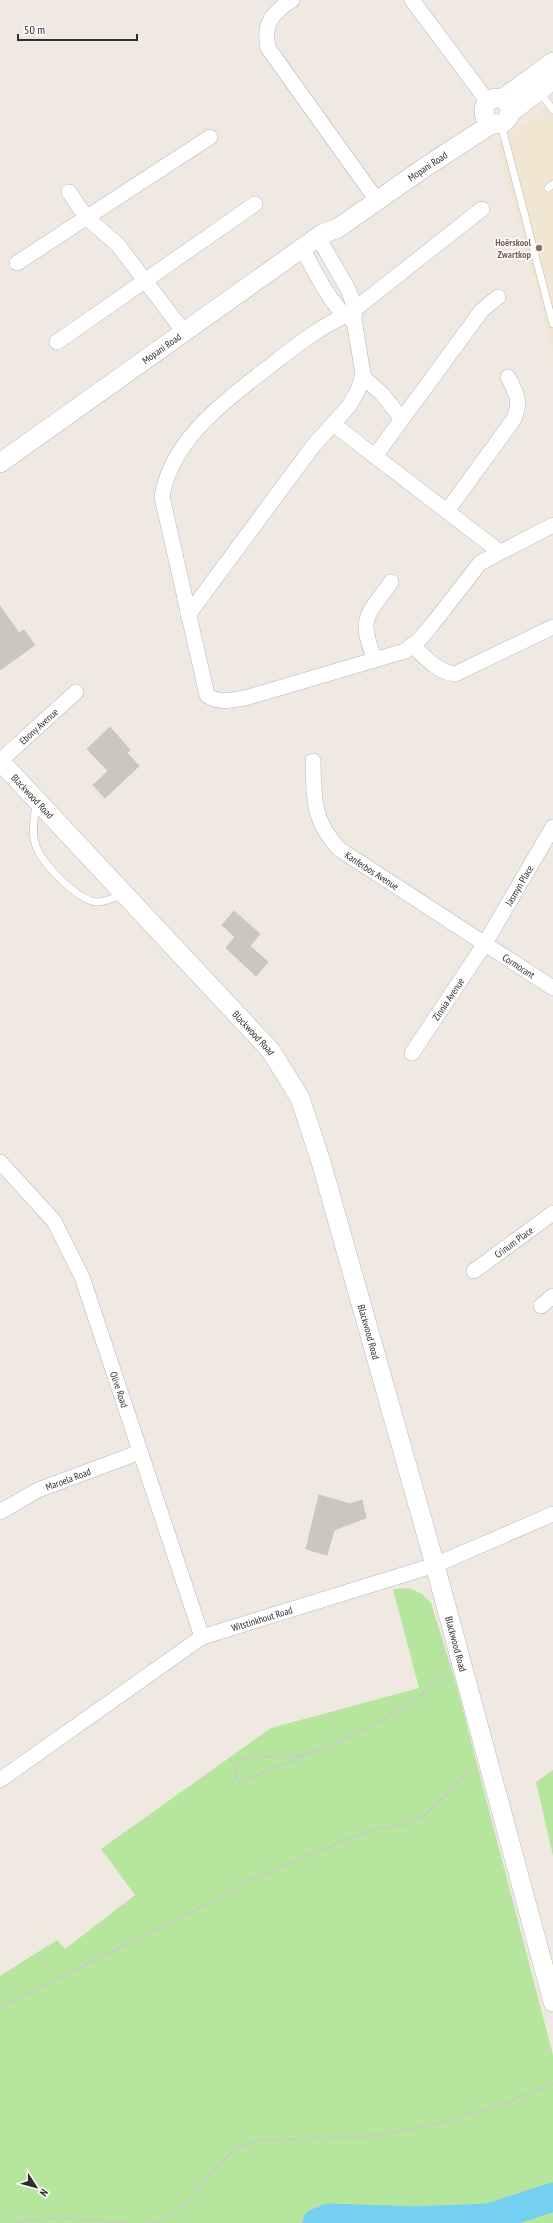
<svg xmlns="http://www.w3.org/2000/svg" width="553" height="2223" font-family="'PT Sans Narrow',sans-serif">
  <rect width="100%" height="100%" fill="#efe9e1"/>
  <polygon fill="#f0e6d1" points="553,102 553,353 498,143"/>
  <g fill="#b6e59e">
    <polygon points="410,1588 422,1594 431,1603 455,1680 553,2055 553,2223 0,2223 0,1976 57,1940 65,1949 135,1895 101,1849 271,1728 419,1688 393,1589"/>
    <polygon points="553,1770 553,1856 536,1782"/>
  </g>
  <g fill="none" stroke-linecap="round" stroke-linejoin="round">
    <polyline stroke="#75cff0" stroke-width="29" points="317,2223 329,2218 415,2221 489,2218 553,2197"/>
  </g>
  <g fill="#cbc7bf" stroke="#cbc5ba">
    <polygon points="0,606 19,633 24,630 35,645 0,670"/>
    <polygon points="110,727 130,750 127,753 139,766 105,798 93,785 108,771 87,749"/>
    <polygon points="234,911 260,934 250,946 268,962 256,976 226,948 235,937 222,925"/>
    <polygon points="319,1495 350,1504 362,1500 366,1518 334,1530 327,1555 306,1549"/>
  </g>
  <g fill="none" stroke-linecap="round" stroke-linejoin="round">
    <defs>
      <g id="service">
        <polyline points="539,91 553,110"/>
        <polyline points="501,124 553,324"/>
        <polyline points="548,188 553,184"/>
        <path d="M36 803C35 815 31 831 35 843 40 862 76 899 96 902 103 903 115 897 122 895"/>
      </g>
      <g id="minor">
        <path d="M292 0C272 13 263 23 268 48L371 192"/>
        <polyline points="412,0 488,102"/>
        <polyline points="69,192 86,217 118,245 184,332"/>
        <path d="M302 248C313 267 333 312 353 320"/>
        <polyline points="17,263 210,137"/>
        <polyline points="355,309 482,209"/>
        <path d="M344 316C315 330 292 349 266 369 224 402 171 440 162 497L207 695C218 704 231 700 245 698L405 651 419 640 431 626 480 563 553 525"/>
        <polyline points="57,342 255,204"/>
        <polyline points="362,376 382,394 402,419"/>
        <polyline points="333,424 500,552"/>
        <polyline points="375,456 482,310 498,297"/>
        <path d="M447 511 514 419C521 401 517 395 508 377"/>
        <polyline points="188,615 313,446 349,406 358,390 363,374 354,320 355,309 349,291 318,237"/>
        <path d="M412 645C425 657 437 672 455 674L553 627"/>
        <path d="M375 660C358 616 366 618 391 582"/>
        <path id="s1" d="M0 761 76 692"/>
        <path id="s2" d="M313 761C314 799 312 819 339 849L553 988"/>
        <path id="s3" d="M412 1053 484 945 553 827"/>
        <path id="s4" d="M0 1162 54 1221 82 1277 202 1637"/>
        <path id="s5" d="M474 1271 553 1213"/>
        <polyline points="541,1306 553,1296"/>
        <path id="s6" d="M0 1512 38 1490 140 1452"/>
        <path id="s7" d="M0 1780 202 1637 435 1565 553 1514"/>
      </g>
      <g id="tertiary">
        <circle cx="497" cy="111" r="13"/>
        <polyline points="502,99 553,62"/>
        <polyline points="510,113 553,80"/>
        <path id="s8" d="M0 463 322 234 338 228 424 168 493 123"/>
        <path id="s9" d="M0 761 271 1051 300 1098 321 1162 435 1565 553 2002"/>
      </g>
    </defs>
    <use href="#service" stroke="#b4b7c1" stroke-width="8"/>
    <use href="#minor" stroke="#b4b7c1" stroke-width="16"/>
    <use href="#tertiary" stroke="#b4b7c1" stroke-width="20"/>
    <g stroke="#c9c9c9" stroke-width="2.5" stroke-dasharray="3 2" stroke-linecap="butt">
      <path d="M307 1754 287 1757H251L240 1761 235 1768V1776L239 1781 248 1779C316 1750 392 1726 446 1673"/>
      <polyline points="0,2007 205,1905 252,1879 348,1839 372,1830 406,1824 423,1816 451,1791 471,1766"/>
      <path d="M14 2223C51 2214 88 2220 126 2223"/>
      <polyline points="149,2223 157,2222 174,2212 188,2201 222,2161 238,2148 259,2140 364,2137 438,2124 508,2102 553,2083"/>
    </g>
    <use href="#service" stroke="#fff" stroke-width="7"/>
    <use href="#minor" stroke="#fff" stroke-width="15"/>
    <use href="#tertiary" stroke="#fff" stroke-width="19"/>
  </g>
  <circle fill="#8d6e63" stroke="#fff" stroke-width="1.5" cx="539" cy="248" r="4"/>
  <g text-anchor="middle" stroke-width="3" stroke-linejoin="round" paint-order="stroke">
    <g font-size="10" fill="#2e2e2e" stroke="#fff">
      <text dy="4" stroke="none"><textPath href="#s8" startOffset="521">Mopani Road</textPath></text>
      <text dy="4" stroke="none"><textPath href="#s8" startOffset="198">Mopani Road</textPath></text>
      <text dy="4" stroke="none"><textPath href="#s1" startOffset="52">Ebony Avenue</textPath></text>
      <text dy="4" stroke="none"><textPath href="#s9" startOffset="48">Blackwood Road</textPath></text>
      <text dy="4" stroke="none"><textPath href="#s2" startOffset="134">Kanferbos Avenue</textPath></text>
      <text dy="4" stroke="none"><textPath href="#s3" startOffset="199">Jasmyn Place</textPath></text>
      <text dy="4" stroke="none"><textPath href="#s2" startOffset="309">Cormorant</textPath></text>
      <text dy="4" stroke="none"><textPath href="#s3" startOffset="65">Zinnia Avenue</textPath></text>
      <text dy="4" stroke="none"><textPath href="#s9" startOffset="372">Blackwood Road</textPath></text>
      <text dy="4" stroke="none"><textPath href="#s5" startOffset="49">Crinum Place</textPath></text>
      <text dy="4" stroke="none"><textPath href="#s9" startOffset="696">Blackwood Road</textPath></text>
      <text dy="4" stroke="none"><textPath href="#s4" startOffset="261">Olive Road</textPath></text>
      <text dy="4" stroke="none"><textPath href="#s6" startOffset="76">Maroela Road</textPath></text>
      <text dy="4" stroke="none"><textPath href="#s7" startOffset="310">Witstinkhout Road</textPath></text>
      <text dy="4" stroke="none"><textPath href="#s9" startOffset="1020">Blackwood Road</textPath></text>
    </g>
    <g font-size="10" font-weight="bold" fill="#785e54" stroke="#fff" text-anchor="end">
      <text x="531" y="246">Hoërskool<tspan x="531" dy="12">Zwartkop</tspan></text>
    </g>
  </g>
  <g transform="translate(36 2187) rotate(126)" stroke="#ffffff" stroke-width="3" paint-order="stroke">
  <path d="M0-3L7 15L0 10L-7 15Z" fill="#2e2e2e"/>
  <text y="-6" font-size="11" font-weight="bold" text-anchor="middle" fill="#2e2e2e">N</text>
  </g>
  <path d="M18 34v6h119v-6" fill="none" stroke="#2e2e2e" stroke-width="2"/>
  <text x="24" y="34" font-size="12" fill="#2e2e2e" stroke="#ffffff" stroke-width="3" paint-order="stroke">50 m</text>
</svg>
